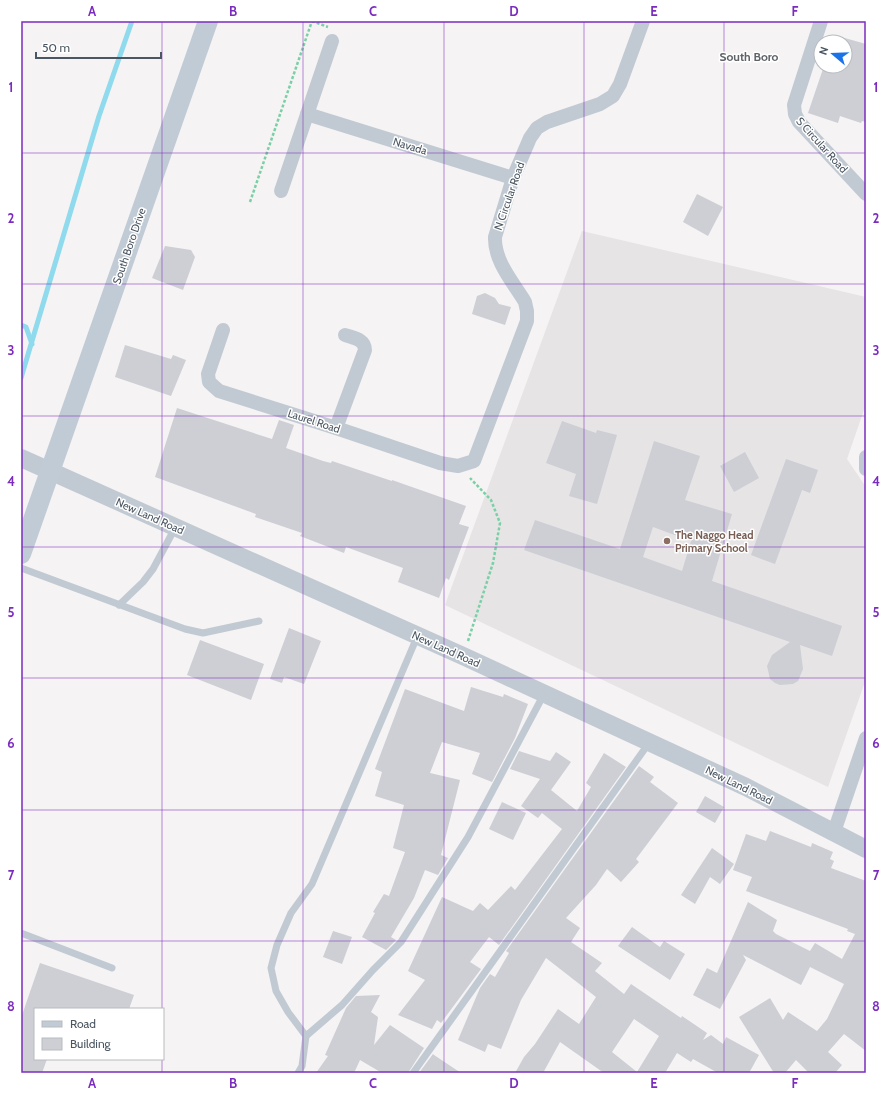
<svg xmlns="http://www.w3.org/2000/svg" width="887" height="1094" font-family="Cabin,sans-serif">
  <rect width="100%" height="100%" fill="#f5f3f3"/>
  <polygon fill="#e6e4e5" points="582,231 866,297 866,404 847,459 866,487 866,679 828,787 445,605"/>
  <g fill="none" stroke-linecap="round" stroke-linejoin="round">
    <g stroke="#90daee" stroke-width="5">
      <polyline points="21,325 26,327 32,344"/>
      <polyline points="21,378 99,116 132,21"/>
    </g>
  </g>
  <g fill="#cdcfd5" fill-rule="evenodd">
    <polygon points="834,35 866,44 866,122 862,121 861,123 840,116 838,123 808,113 824,66 845,66 845,42 832,42"/>
    <polygon points="697,194 723,207 708,236 683,222"/>
    <polygon points="165,246 191,250 195,257 183,290 152,278"/>
    <polygon points="485,293 495,298 499,304 511,307 505,325 472,314 477,296"/>
    <polygon points="125,345 171,359 173,355 186,360 171,396 115,377"/>
    <polygon points="177,408 272,439 279,420 294,425 286,448 323,461 331,463 332,461 392,481 392,480 466,506 459,524 469,527 449,580 446,578 439,598 398,582 403,568 346,547 344,553 300,536 302,533 255,517 256,514 155,477"/>
    <polygon points="562,421 596,433 597,430 617,435 597,504 569,496 576,474 546,463"/>
    <path d="M654 441 700 456 685 500 732 514 712 581 842 626 832 656 800 645 803 669 798 681 793 684 780 685 775 683 770 679 767 666 772 655 790 642 524 550 535 520 620 549ZM653 527 691 541 682 571 643 557Z"/>
    <polygon points="745,452 759,478 734,492 720,466"/>
    <polygon points="786,459 818,470 810,493 802,490 775,564 751,555"/>
    <polygon points="289,628 321,641 304,684 284,677 282,683 270,679"/>
    <polygon points="200,640 264,664 251,700 187,675"/>
    <polygon points="471,687 503,697 504,694 528,704 515,738 492,782 472,774 480,753 442,742 430,773 460,780 441,855 448,858 438,875 425,870 414,898 391,937 396,940 386,950 362,937 375,913 373,912 384,894 389,896 405,852 393,848 404,805 375,796 382,772 375,769 405,689 464,711"/>
    <polygon points="519,751 550,761 556,752 571,762 551,790 577,811 591,787 586,783 604,753 626,767 499,945 489,937 470,962 481,969 441,1023 437,1020 432,1029 398,1015 425,980 408,971 442,897 473,911 480,903 488,910 511,886 515,890 562,829 542,813 538,818 521,806 540,779 510,769"/>
    <path d="M639 766 654 777 650 782 678 803 636 859 639 862 621 882 607 869 596 885 566 918 580 928 571 942 602 963 595 971 624 994 631 984 681 1018 682 1016 707 1033 703 1040 711 1035 723 1044 726 1037 759 1055 749 1073H718L693 1059 691 1062 677 1053 665 1073H604L560 1042 543 1073H515L524 1057 535 1044 558 1009 579 1024 596 997 546 958 521 1000 501 1049 488 1044 485 1052 458 1040 480 988 490 974 495 977 509 953 506 951ZM634 1019 659 1036 637 1072 612 1052Z"/>
    <polygon points="705,796 724,807 715,823 696,812"/>
    <polygon points="502,802 526,813 513,840 489,829"/>
    <polygon points="770,831 811,847 812,843 833,852 830,859 834,861 831,868 866,881 866,1051 844,1034 828,1052 842,1065 835,1073 809,1073 796,1060 785,1073 774,1073 739,1017 770,998 783,1020 788,1012 817,1031 827,1019 844,984 810,967 801,985 743,955 746,960 720,1009 693,995 707,968 717,973 748,902 777,920 773,931 776,934 810,951 815,943 842,959 855,934 847,931 848,929 746,891 752,877 733,870 746,834 766,841"/>
    <polygon points="712,848 734,864 720,884 710,877 695,904 681,895"/>
    <polygon points="632,927 660,947 664,941 685,954 670,980 618,946"/>
    <polygon points="333,931 352,937 342,964 323,957"/>
    <polygon points="40,963 134,995 129,1009 35,1009 35,1059 47,1059 42,1073 21,1073 21,1018"/>
    <polygon points="380,995 371,1012 378,1017 374,1045 390,1025 424,1048 408,1073 382,1073 360,1060 354,1073 316,1073 328,1056 325,1055 346,1008 356,996"/>
    <polygon points="433,1054 434,1055 461,1073 419,1073"/>
  </g>
  <g fill="none" stroke-linecap="round" stroke-linejoin="round">
    <g stroke="#7ad0a6" stroke-width="2.5" stroke-dasharray="3 2" stroke-linecap="butt">
      <polyline points="312,21 328,27"/>
      <polyline points="250,202 312,21"/>
      <polyline points="468,641 493,563 500,523 491,500 470,478"/>
    </g>
    <g stroke="#c1cad2" stroke-width="7">
      <polyline points="21,568 185,629 203,633 259,621"/>
      <polyline points="119,605 143,582 153,569 175,528"/>
      <polyline points="417,637 312,884 291,913 277,945 271,968 276,991 288,1012 306,1036 342,1005 373,970 401,942 468,837 544,694"/>
      <polyline points="21,933 112,968"/>
      <polyline points="298,1073 302,1066 306,1036"/>
      <polyline points="413,1073 649,743"/>
    </g>
    <g stroke="#c1cad2" stroke-width="14">
      <polyline points="821,21 794,105 795,114 799,122 866,194"/>
      <polyline points="307,114 513,178"/>
      <polyline points="281,191 332,41"/>
      <path d="M223 330 208 374 209 382 219 391 336 428 440 463 458 466 474 461 527 321V311L525 302C513 282 494 261 495 237L513 178 530 138 537 128 547 122 600 104 613 96 620 84 643 21"/>
      <path d="M336 428 365 350C365 339 353 338 345 335"/>
      <polyline points="866,457 866,469"/>
      <polyline points="834,832 866,738"/>
    </g>
    <polyline stroke="#c1cad2" stroke-width="18" points="21,458 463,656 746,787 866,849"/>
    <polyline stroke="#c1cbd6" stroke-width="20" points="21,554 208,21"/>
  </g>
  <path fill="none" stroke="#7b2cbf" stroke-width="1" stroke-opacity="0.55" d="M162 21V1009M303 21V1073M444 21V1073M584 21V1073M724 21V1073M21 153H866M21 284H866M21 416H866M21 547H866M21 678H866M21 810H866M21 941H866M162 1059V1073"/>
  <circle fill="#8d6e63" stroke="#fff" stroke-width="1.5" cx="667" cy="541" r="4"/>
  <g text-anchor="middle" stroke-width="3" stroke-linejoin="round" paint-order="stroke">
    <g font-size="11" fill="#4a5661" stroke="#fff">
      <text transform="translate(822 145) rotate(48)" y="4">S Circular Road</text>
      <text transform="translate(410 146) rotate(17)" y="4">Navada</text>
      <text transform="translate(509 196) rotate(-71)" y="4">N Circular Road</text>
      <text transform="translate(129 246) rotate(-71)" y="4">South Boro Drive</text>
      <text transform="translate(314 421) rotate(18)" y="4">Laurel Road</text>
      <text transform="translate(150 516) rotate(24)" y="4">New Land Road</text>
      <text transform="translate(446 649) rotate(24)" y="4">New Land Road</text>
      <text transform="translate(739 785) rotate(26)" y="4">New Land Road</text>
    </g>
    <g font-size="11" font-weight="bold" fill="#785e54" stroke="#fff" text-anchor="start">
      <text x="675" y="539">The Naggo Head<tspan x="675" dy="13">Primary School</tspan></text>
    </g>
    <g font-size="12" font-weight="bold" fill="#5f6368" stroke="#fff">
      <text x="749" y="61">South Boro</text>
    </g>
  </g>
  <rect width="887" height="1094" fill="none" stroke="#ffffff" stroke-width="44"/>
  <rect x="34" y="1008" width="130" height="52" fill="#ffffff" stroke="#b7bbc0"/>
  <rect x="42" y="1021" width="20" height="6" fill="#c1cbd6" stroke="#b7bbc0"/>
  <text x="70" y="1028" font-size="12" fill="#4a5661">Road</text>
  <rect x="42" y="1038" width="20" height="12" fill="#cdcfd5" stroke="#b7bbc0"/>
  <text x="70" y="1048" font-size="12" fill="#4a5661">Building</text>
  <g transform="translate(833 54) rotate(289)"><circle r="19" fill="#ffffff" stroke="#b7bbc0"/>
  <path d="M0-3L7 15L0 10L-7 15Z" fill="#1a73e8"/>
  <text y="-6" font-size="11" font-weight="bold" text-anchor="middle" fill="#4a5661">N</text>
  </g>
  <path d="M36 52v6h125v-6" fill="none" stroke="#4a5661" stroke-width="2"/>
  <text x="42" y="52" font-size="12" fill="#4a5661" stroke="#ffffff" stroke-width="3" paint-order="stroke">50 m</text>
  <rect x="22" y="22" width="843" height="1050" fill="none" stroke="#7b2cbf" stroke-width="1.5"/>
  <g font-size="13" text-anchor="middle" font-weight="bold" fill="#7b2cbf">
    <text x="92" y="16">A</text>
    <text x="233" y="16">B</text>
    <text x="373" y="16">C</text>
    <text x="514" y="16">D</text>
    <text x="654" y="16">E</text>
    <text x="795" y="16">F</text>
    <text x="11" y="92">1</text>
    <text x="876" y="92">1</text>
    <text x="11" y="223">2</text>
    <text x="876" y="223">2</text>
    <text x="11" y="355">3</text>
    <text x="876" y="355">3</text>
    <text x="11" y="486">4</text>
    <text x="876" y="486">4</text>
    <text x="11" y="617">5</text>
    <text x="876" y="617">5</text>
    <text x="11" y="748">6</text>
    <text x="876" y="748">6</text>
    <text x="11" y="880">7</text>
    <text x="876" y="880">7</text>
    <text x="11" y="1011">8</text>
    <text x="876" y="1011">8</text>
    <text x="92" y="1088">A</text>
    <text x="233" y="1088">B</text>
    <text x="373" y="1088">C</text>
    <text x="514" y="1088">D</text>
    <text x="654" y="1088">E</text>
    <text x="795" y="1088">F</text>
  </g>
</svg>
